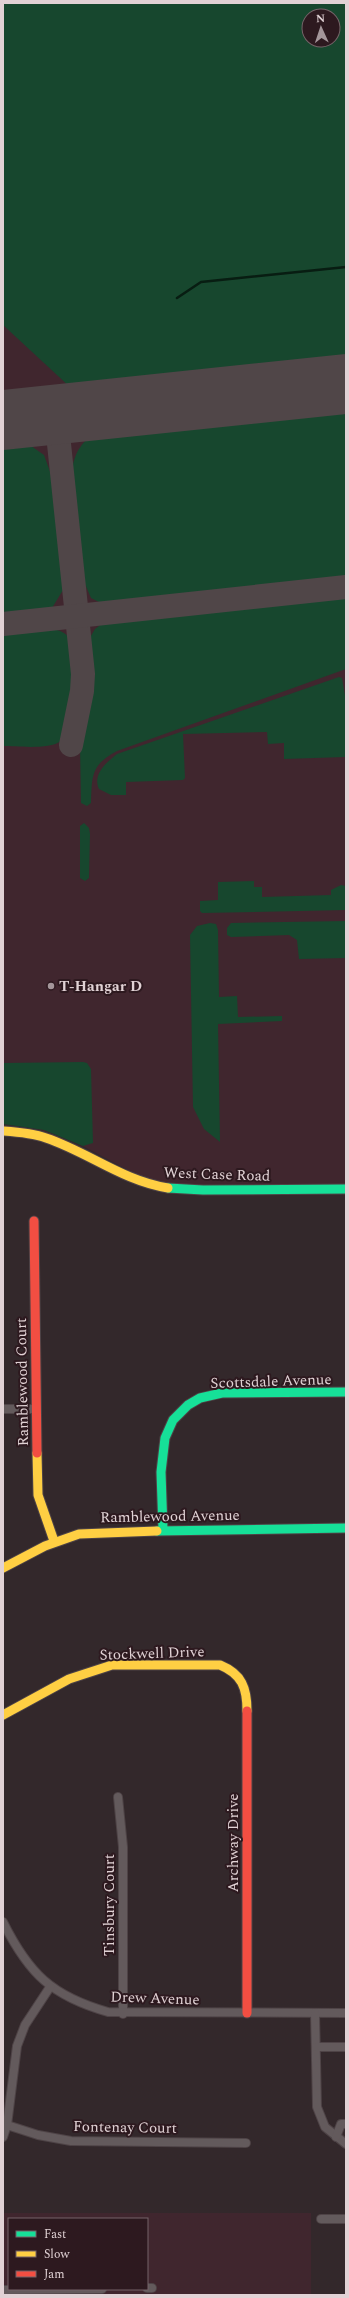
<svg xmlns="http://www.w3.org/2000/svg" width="349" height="2298" font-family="Spectral,serif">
  <rect width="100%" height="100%" fill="#33282b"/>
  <g fill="#40262e" fill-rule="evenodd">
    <path d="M3 3H346V1184L184 1185 162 1183 141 1177 83 1146 58 1135 26 1126 3 1124ZM309 16H333V40H309Z"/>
    <path d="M3 2213H311V2295H3ZM9 2219H147V2289H9Z"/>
  </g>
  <g fill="#17472e" fill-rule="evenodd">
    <path d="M3 3H346V363L80 391 71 388 3 325ZM309 16H333V40H309Z"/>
    <path d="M346 404V577L101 603 91 598 85 584 72 470C75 450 82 443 97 430Z"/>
    <polygon points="21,439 44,455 52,477 63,590 52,608 3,613 3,440"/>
    <path d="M346 598V669L117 751C91 765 92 775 91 803L87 806 81 803 80 745 91 679 88 641 95 629 103 623Z"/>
    <path d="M52 629C60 630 66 633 70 639 80 656 75 729 61 741 49 750 17 746 3 746V634Z"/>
    <path d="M339 677 342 678 346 701 345 757 284 759V743L268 744 267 732 183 734 185 778 183 780 126 782V795H111L99 789C92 774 107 762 117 754Z"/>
    <polygon points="84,823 89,828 90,834 89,878 85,881 80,878 80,826"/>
    <polygon points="254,881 254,887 262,887 262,897 331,895 331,890 341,885 346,886 346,910 202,913 200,911 200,901 218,900 218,882"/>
    <polygon points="346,921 346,958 299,959 297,940 289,935 231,937 227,935 227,928 231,923"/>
    <polygon points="210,923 216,924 218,930 219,997 237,996 238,1017 282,1016 282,1021 218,1024 220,1142 204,1129 193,1107 190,935 197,926"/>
    <polygon points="83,1062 87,1063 91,1069 93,1143 83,1146 44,1130 3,1124 3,1063"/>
  </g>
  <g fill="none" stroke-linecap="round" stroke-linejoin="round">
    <polyline stroke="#081d12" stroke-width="2.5" points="177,298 201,282 346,267"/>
    <g stroke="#504648" stroke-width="24">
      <polyline points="56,415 83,674 82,691 71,745"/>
      <polyline points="3,624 346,587"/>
    </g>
    <polyline stroke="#504648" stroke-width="60" points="3,420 346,384"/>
    <defs>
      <g id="street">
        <polyline points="3,1409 36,1409"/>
        <polyline points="118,1797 123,1847 123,2014"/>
        <path d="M3 1922C29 1974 52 1996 108 2012L346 2013"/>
        <polyline points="315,2013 317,2107 325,2127 346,2144"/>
        <polyline points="316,2047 346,2047"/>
        <polyline points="7,2125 38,2135 71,2141 246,2143"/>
        <polyline points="3,2137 7,2125 17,2046 25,2025 50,1987"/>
        <polyline points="336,2137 341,2124 346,2124"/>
        <polyline points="321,2219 346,2219"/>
        <polyline points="147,2288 152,2288"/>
        <polyline points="3,2290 102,2289"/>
      </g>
      <g id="fast">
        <polyline points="168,1188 203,1190 346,1189"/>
        <polyline points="163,1530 161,1472 165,1438 173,1420 188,1405 200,1398 222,1393 346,1392"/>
        <polyline points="157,1531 346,1528"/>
      </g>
      <g id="slow">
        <path d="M3 1131C17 1132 32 1133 46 1138 88 1152 123 1181 168 1188"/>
        <polyline points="37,1453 38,1495 54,1541"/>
        <polyline points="3,1568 45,1546 79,1534 157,1531"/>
        <path d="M3 1715 69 1679 112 1665H220C242 1674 247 1688 247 1711"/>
      </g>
      <g id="jam">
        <polyline points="34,1221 37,1453"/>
        <polyline points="247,1711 247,2013"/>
      </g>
    </defs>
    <use href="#street" stroke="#4e4346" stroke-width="10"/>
    <use href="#fast" stroke="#4e4346" stroke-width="11"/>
    <use href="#slow" stroke="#4e4346" stroke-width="11"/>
    <use href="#jam" stroke="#4e4346" stroke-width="11"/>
    <use href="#street" stroke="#635a5c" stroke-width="8"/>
    <use href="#fast" stroke="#16e098" stroke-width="9"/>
    <use href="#slow" stroke="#ffcf43" stroke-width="9"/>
    <use href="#jam" stroke="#f24e42" stroke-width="9"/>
  </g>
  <circle fill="#a4969a" stroke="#2d191f" stroke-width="1.5" cx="51" cy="986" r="4"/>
  <g text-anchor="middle" stroke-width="4" stroke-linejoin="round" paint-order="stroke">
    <g font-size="15" font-weight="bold" fill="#e1d2d5" stroke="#2d191f" text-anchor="start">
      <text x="59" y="991">T-Hangar D</text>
    </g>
    <g font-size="15" fill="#e1d2d5" stroke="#2d191f">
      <text transform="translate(217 1174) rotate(2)" y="5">West Case Road</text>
      <text transform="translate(271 1381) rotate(-2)" y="5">Scottsdale Avenue</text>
      <text transform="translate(22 1382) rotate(-91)" y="5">Ramblewood Court</text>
      <text transform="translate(170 1516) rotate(-1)" y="5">Ramblewood Avenue</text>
      <text transform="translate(152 1653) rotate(-2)" y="5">Stockwell Drive</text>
      <text transform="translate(233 1843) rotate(-90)" y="5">Archway Drive</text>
      <text transform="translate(109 1905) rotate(-90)" y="5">Tinsbury Court</text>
      <text transform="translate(155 1998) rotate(2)" y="5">Drew Avenue</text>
      <text transform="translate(125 2127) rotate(1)" y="5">Fontenay Court</text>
    </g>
  </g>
  <rect width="349" height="2298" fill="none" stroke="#e1d2d5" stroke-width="8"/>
  <rect x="8" y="2218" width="140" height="72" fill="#2d191f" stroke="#756368"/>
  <rect x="16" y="2231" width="20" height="6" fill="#16e098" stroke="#756368"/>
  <text x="44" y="2238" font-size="12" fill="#e1d2d5">Fast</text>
  <rect x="16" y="2251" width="20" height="6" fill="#ffcf43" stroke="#756368"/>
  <text x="44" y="2258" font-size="12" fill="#e1d2d5">Slow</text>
  <rect x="16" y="2271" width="20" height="6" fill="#f24e42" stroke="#756368"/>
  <text x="44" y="2278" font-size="12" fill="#e1d2d5">Jam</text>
  <g transform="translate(321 28) rotate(357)"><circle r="19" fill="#2d191f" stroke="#756368"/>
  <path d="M0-3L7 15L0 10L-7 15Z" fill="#a4969a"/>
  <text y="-6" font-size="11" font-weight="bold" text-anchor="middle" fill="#e1d2d5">N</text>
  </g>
</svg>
